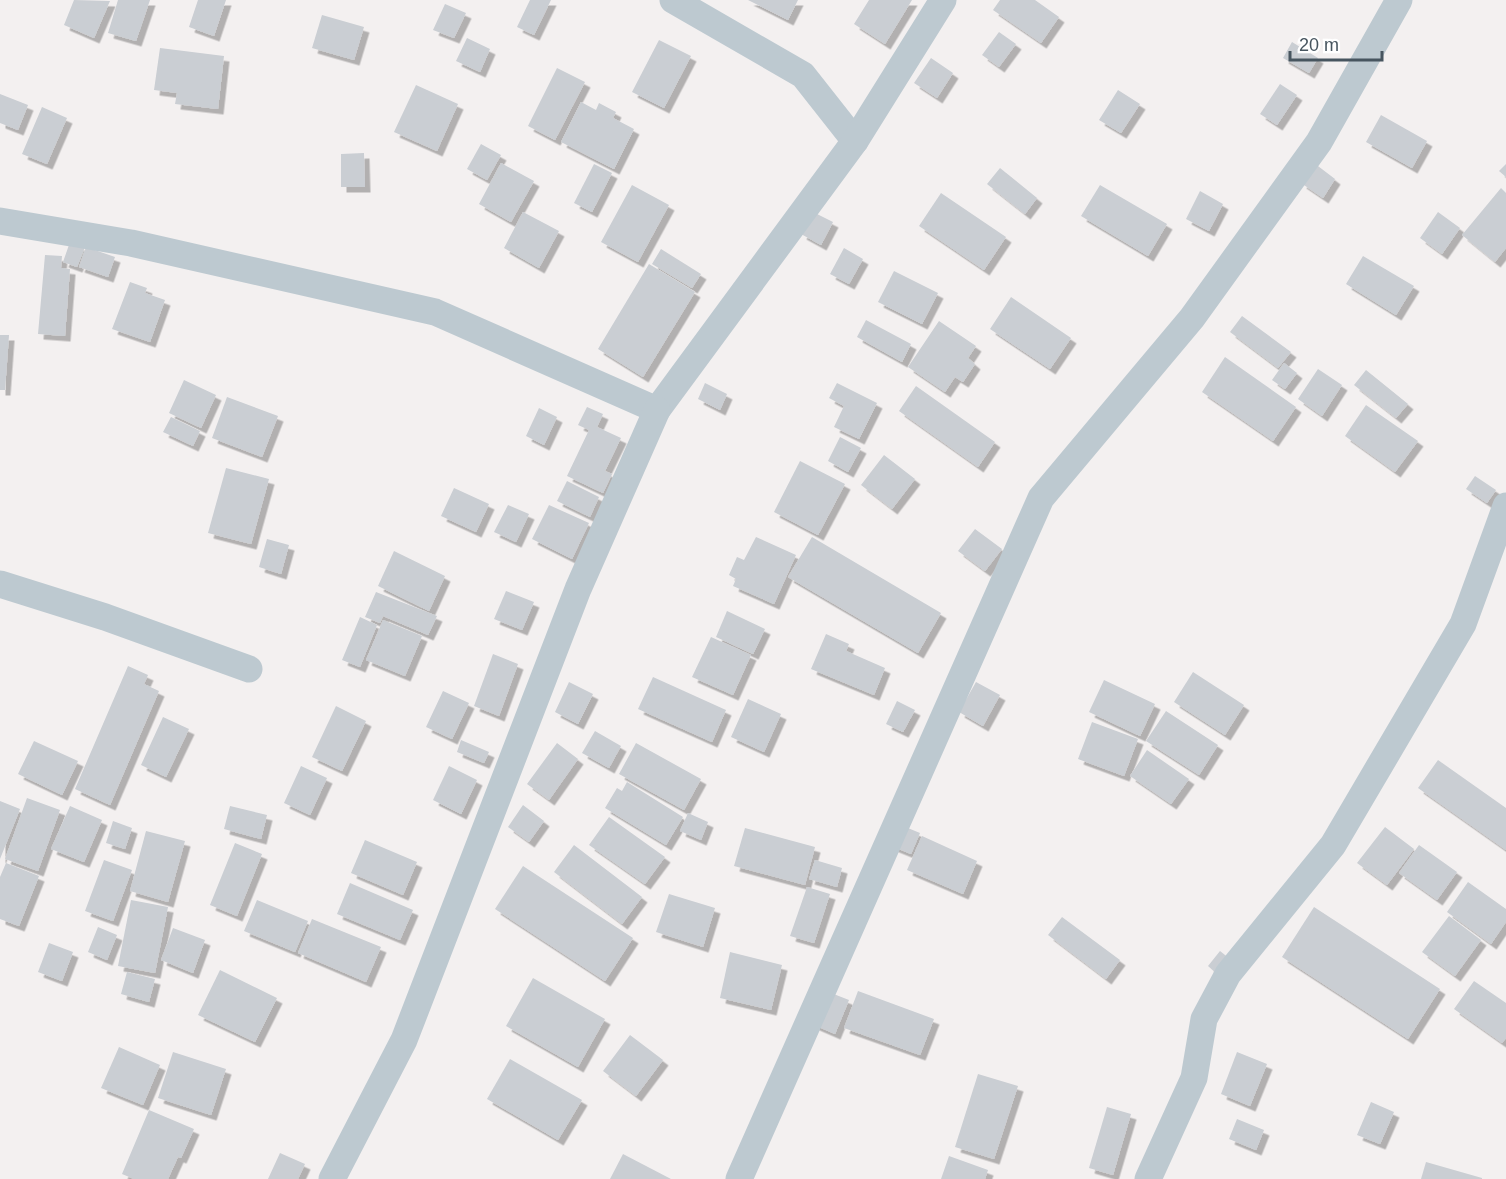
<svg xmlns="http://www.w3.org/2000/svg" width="1506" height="1179" font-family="Arial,sans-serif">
  <defs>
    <filter id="shadow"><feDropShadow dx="5.5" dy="5.5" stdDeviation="0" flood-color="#0004"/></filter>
  </defs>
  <rect width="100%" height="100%" fill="#f3f0f0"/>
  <g fill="#caced3" filter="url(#shadow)">
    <polygon points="74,0 110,1 94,38 64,25"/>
    <polygon points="118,0 150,0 136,41 108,33"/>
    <polygon points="198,0 226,0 214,36 189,27"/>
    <polygon points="530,0 551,0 534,35 517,27"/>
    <polygon points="748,0 798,0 788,20"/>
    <polygon points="869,0 912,0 885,44 854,24"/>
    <polygon points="1000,0 1035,0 1059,17 1041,43 993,10"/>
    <polygon points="445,4 466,13 454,38 433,30"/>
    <polygon points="322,15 364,27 354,60 312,48"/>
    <polygon points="999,32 1016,44 999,67 982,55"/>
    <polygon points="467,38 490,49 480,72 456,61"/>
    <polygon points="659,40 691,56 664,108 632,92"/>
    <polygon points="1292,42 1318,58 1309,73 1283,58"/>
    <polygon points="160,48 224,56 218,109 175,104 177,93 154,90"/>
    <polygon points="931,58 953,73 937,98 914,83"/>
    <polygon points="557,68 585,82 555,140 528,126"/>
    <polygon points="1280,84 1297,95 1277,125 1260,114"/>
    <polygon points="416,85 458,104 437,151 394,132"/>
    <polygon points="1118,90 1140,104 1121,133 1099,120"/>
    <polygon points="0,94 28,105 18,130 0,123"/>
    <polygon points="581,102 596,110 599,103 616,112 613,118 634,129 614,169 561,142"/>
    <polygon points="42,107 67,118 47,164 22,154"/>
    <polygon points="1381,115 1427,141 1412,168 1366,142"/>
    <polygon points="481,144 501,155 487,180 467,169"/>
    <polygon points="364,153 365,187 341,187 341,154"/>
    <polygon points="501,163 534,181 511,222 479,204"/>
    <polygon points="1314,163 1335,179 1323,198 1301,183"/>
    <polygon points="594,164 612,173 592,212 574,203"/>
    <polygon points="1506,164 1506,177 1499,171"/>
    <polygon points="1000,168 1037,198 1025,214 987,184"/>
    <polygon points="632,185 669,205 638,262 601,242"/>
    <polygon points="1100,185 1167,224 1148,256 1081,216"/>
    <polygon points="1501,188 1506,193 1506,248 1495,262 1462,235"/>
    <polygon points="1200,191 1223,204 1209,231 1186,219"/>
    <polygon points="941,193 1006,237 984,270 919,226"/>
    <polygon points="523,212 559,231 539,268 504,248"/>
    <polygon points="813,212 833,222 821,245 801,234"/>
    <polygon points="1438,212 1460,228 1442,254 1420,238"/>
    <polygon points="70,242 85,247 77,267 63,262"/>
    <polygon points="86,247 115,257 108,277 79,267"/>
    <polygon points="844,248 863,259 849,284 830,274"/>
    <polygon points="661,249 701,274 692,288 652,264"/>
    <polygon points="45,255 62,256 61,268 70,269 65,336 38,334"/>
    <polygon points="1363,256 1414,286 1396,315 1346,284"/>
    <polygon points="649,264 695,292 643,377 598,349"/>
    <polygon points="894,271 938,293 922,324 878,302"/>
    <polygon points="130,282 147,288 145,293 165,300 150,342 112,329"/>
    <polygon points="1011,297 1071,338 1050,369 990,329"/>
    <polygon points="1242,316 1291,352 1278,368 1230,332"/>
    <polygon points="866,320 911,344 902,362 857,337"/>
    <polygon points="939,321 976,346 968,358 975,364 963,382 955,377 945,392 908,367"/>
    <polygon points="0,335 9,335 5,390 0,390"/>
    <polygon points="1225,357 1296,407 1273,441 1202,392"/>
    <polygon points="1284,363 1297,373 1285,389 1272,380"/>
    <polygon points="1318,369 1342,385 1322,416 1298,399"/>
    <polygon points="1366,370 1408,404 1396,418 1354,385"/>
    <polygon points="184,380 216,395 201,428 169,413"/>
    <polygon points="705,383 727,394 720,410 698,399"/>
    <polygon points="837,383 877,403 859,439 834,427 844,406 829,398"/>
    <polygon points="916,386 995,442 978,467 899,411"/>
    <polygon points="227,397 278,416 262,457 212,438"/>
    <polygon points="1366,405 1418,441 1395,472 1345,436"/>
    <polygon points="587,407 603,414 597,427 621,438 605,471 612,474 603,493 567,476 589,430 578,425"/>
    <polygon points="539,408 557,417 544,445 526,436"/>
    <polygon points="171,417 200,431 193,446 163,432"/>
    <polygon points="840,437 861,448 848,472 828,461"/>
    <polygon points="884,455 915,479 892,509 861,485"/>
    <polygon points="800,461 845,484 818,535 774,512"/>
    <polygon points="226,468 269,479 251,544 208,533"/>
    <polygon points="1475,476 1496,490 1487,503 1466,489"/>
    <polygon points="567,481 599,497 590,517 557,501"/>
    <polygon points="454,488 489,504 476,532 441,516"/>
    <polygon points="508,505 529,514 516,542 494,532"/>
    <polygon points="549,505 589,523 572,559 532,539"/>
    <polygon points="975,529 1002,549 985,571 958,551"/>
    <polygon points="756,537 796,555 774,604 733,586 736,579 729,575 737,557 744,560"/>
    <polygon points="812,537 941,613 918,653 788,577"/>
    <polygon points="267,539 289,545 281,574 259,567"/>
    <polygon points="394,551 445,576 429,611 378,586"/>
    <polygon points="506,591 534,602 522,630 494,619"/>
    <polygon points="376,592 437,616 428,635 383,616 380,623 365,617"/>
    <polygon points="727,611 765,629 753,654 716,637"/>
    <polygon points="360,617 377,625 360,667 342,660"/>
    <polygon points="383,620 422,636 405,676 366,660"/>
    <polygon points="826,634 849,644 846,651 885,668 874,695 811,669"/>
    <polygon points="711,637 751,655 733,695 692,677"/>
    <polygon points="493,654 518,664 499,716 474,706"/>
    <polygon points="128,666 148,675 144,684 159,691 110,805 75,789"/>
    <polygon points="1193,672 1244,705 1225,735 1174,702"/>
    <polygon points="653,677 726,710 712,742 638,709"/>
    <polygon points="1104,680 1155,704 1140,736 1089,712"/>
    <polygon points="569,682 593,694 578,724 555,712"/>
    <polygon points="976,682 1000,695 983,726 959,712"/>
    <polygon points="443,691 469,703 452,739 426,727"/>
    <polygon points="748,699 781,714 764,752 731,737"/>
    <polygon points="897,701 915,710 903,732 886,724"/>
    <polygon points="336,706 366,721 342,771 312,757"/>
    <polygon points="1166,711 1218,745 1199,775 1146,741"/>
    <polygon points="163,717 189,729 166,777 141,765"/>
    <polygon points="1092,722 1138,739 1124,776 1078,759"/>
    <polygon points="595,731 621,746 609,768 582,753"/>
    <polygon points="461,740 489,752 484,763 457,752"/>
    <polygon points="34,741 78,761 62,795 18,774"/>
    <polygon points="557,743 578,759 549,800 527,784"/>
    <polygon points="636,743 701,779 684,810 619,774"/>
    <polygon points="1147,750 1189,779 1171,804 1130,776"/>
    <polygon points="1438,760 1506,808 1506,850 1418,788"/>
    <polygon points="301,766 327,778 310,815 284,803"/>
    <polygon points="449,766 477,780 461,814 433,800"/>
    <polygon points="627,782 683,817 666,845 605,808 617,788 622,791"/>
    <polygon points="27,798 60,810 38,871 5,859"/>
    <polygon points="0,801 20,809 0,859"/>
    <polygon points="523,805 544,821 529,842 508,827"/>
    <polygon points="70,806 102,820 84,862 51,849"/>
    <polygon points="230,806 267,815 261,839 224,829"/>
    <polygon points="688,813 708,822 701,840 680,831"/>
    <polygon points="609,817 665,857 645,884 589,845"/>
    <polygon points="113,821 132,828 125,849 106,843"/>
    <polygon points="898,824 920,833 911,854 889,845"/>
    <polygon points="1385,827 1414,849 1387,885 1357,863"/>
    <polygon points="745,828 815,847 805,885 734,866"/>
    <polygon points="146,831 185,841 168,902 130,891"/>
    <polygon points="922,836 977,861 963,894 907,870"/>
    <polygon points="365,840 417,862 403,895 351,873"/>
    <polygon points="235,843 262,854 237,916 210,905"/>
    <polygon points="574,845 642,897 622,924 554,872"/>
    <polygon points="1419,845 1457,872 1437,900 1399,873"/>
    <polygon points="104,860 132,870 113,921 85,911"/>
    <polygon points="815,860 842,868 837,887 809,879"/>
    <polygon points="6,863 39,876 19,926 0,919 0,877"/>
    <polygon points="523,866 633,938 605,981 495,909"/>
    <polygon points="1468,882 1506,909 1506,922 1491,944 1447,912"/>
    <polygon points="350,883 413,910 400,940 337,914"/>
    <polygon points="807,887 830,894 814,943 790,936"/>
    <polygon points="669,894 715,908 703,947 656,932"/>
    <polygon points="131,900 168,907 155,973 118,966"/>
    <polygon points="257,900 308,921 295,952 244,931"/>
    <polygon points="1314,907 1440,989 1408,1039 1282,957"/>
    <polygon points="1449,916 1481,940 1455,976 1422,952"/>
    <polygon points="1062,917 1120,960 1106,979 1048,935"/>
    <polygon points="312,919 381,947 366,982 298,953"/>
    <polygon points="98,927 117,935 107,960 88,952"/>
    <polygon points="173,928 205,940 193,973 161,960"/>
    <polygon points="49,943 73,952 62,981 38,972"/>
    <polygon points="1220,951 1230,959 1218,975 1208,966"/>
    <polygon points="730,952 782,965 771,1010 720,998"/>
    <polygon points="220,970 277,998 255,1042 198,1015"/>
    <polygon points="127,972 155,979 149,1002 121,994"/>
    <polygon points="533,978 605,1019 578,1067 506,1026"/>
    <polygon points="1474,981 1506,1003 1506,1038 1502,1043 1454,1009"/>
    <polygon points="826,991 849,1000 835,1034 812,1024"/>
    <polygon points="858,991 934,1019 920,1055 844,1028"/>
    <polygon points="630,1035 663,1060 636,1096 603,1071"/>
    <polygon points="119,1047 160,1065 143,1105 101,1088"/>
    <polygon points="173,1052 226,1069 211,1115 158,1098"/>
    <polygon points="1237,1052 1267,1064 1250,1106 1221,1094"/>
    <polygon points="510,1059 582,1100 558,1140 487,1099"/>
    <polygon points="978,1074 1018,1086 994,1159 955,1147"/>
    <polygon points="1371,1102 1394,1112 1380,1144 1357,1135"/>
    <polygon points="1107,1107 1131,1114 1113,1175 1089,1168"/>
    <polygon points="149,1110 194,1129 181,1158 178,1157 168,1179 134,1179 122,1174"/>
    <polygon points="1237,1119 1264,1130 1256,1150 1229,1139"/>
    <polygon points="280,1153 305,1164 298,1179 268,1179"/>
    <polygon points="623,1154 671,1179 610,1179"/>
    <polygon points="949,1156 988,1170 985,1179 941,1179"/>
    <polygon points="1426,1162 1482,1178 1482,1179 1421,1179"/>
  </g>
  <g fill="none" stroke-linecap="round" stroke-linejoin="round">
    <g stroke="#bdc9d0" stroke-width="27">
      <polyline points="673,0 803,75 855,141"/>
      <polyline points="0,221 131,243 435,312 657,410 855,141 943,0"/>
      <polyline points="0,584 105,617 249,669"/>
      <polyline points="332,1179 404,1040 578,589 657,410"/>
      <polyline points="739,1179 1041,498 1192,318 1319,142 1399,0"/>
      <polyline points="1148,1179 1194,1078 1204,1019 1228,974 1333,845 1463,624 1506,506"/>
    </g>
  </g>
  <path d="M1290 51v9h92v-9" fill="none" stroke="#47555f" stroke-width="3"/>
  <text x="1299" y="51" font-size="18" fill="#47555f" stroke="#ffffff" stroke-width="4.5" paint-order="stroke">20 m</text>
</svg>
